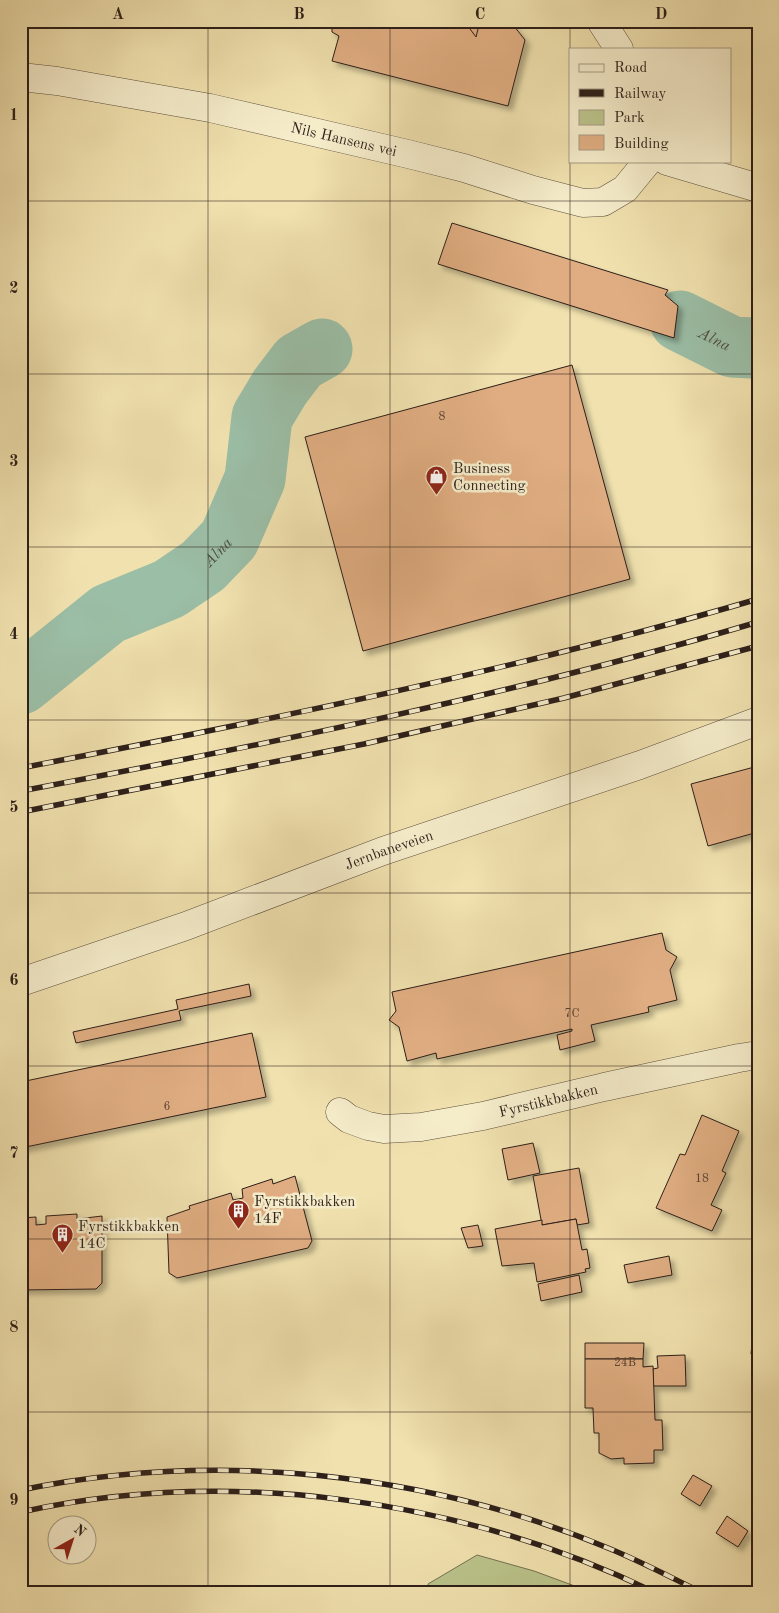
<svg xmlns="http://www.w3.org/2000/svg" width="779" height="1613" font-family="'Old Standard TT',serif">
  <defs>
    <filter id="shadow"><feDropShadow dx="4.5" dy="4.5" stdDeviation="2.5" flood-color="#0004"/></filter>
  </defs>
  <rect width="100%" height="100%" fill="#f0e1ae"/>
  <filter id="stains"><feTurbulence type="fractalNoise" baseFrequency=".004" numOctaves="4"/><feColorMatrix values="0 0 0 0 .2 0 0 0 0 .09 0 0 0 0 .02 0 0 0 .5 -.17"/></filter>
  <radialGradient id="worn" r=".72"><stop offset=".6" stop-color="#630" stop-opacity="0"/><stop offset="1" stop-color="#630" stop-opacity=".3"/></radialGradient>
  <polygon fill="#bac38a" stroke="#747152" points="477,1555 534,1571 591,1592 430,1592 428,1584"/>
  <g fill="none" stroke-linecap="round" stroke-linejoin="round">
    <g stroke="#9bbea6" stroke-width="61">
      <path id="s1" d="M680 321 732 347 753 348"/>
      <path id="s2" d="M21 684 108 614 169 589 203 566 229 539 255 479 262 417 280 387 299 362 322 349"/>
    </g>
  </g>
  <g fill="#dfad81" stroke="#2d1f19" filter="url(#shadow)">
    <polygon points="332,21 510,21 525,40 508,106 332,61 339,36 332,32"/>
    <polygon points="464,21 480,21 476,37"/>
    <polygon points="452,223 668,290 665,295 678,306 674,338 438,264"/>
    <polygon points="572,365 630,579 363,651 305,437"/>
    <polygon points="758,766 758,832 708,846 691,784"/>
    <polygon points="662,933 666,950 677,957 670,970 677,1000 648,1007 649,1012 591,1025 595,1041 560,1050 557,1035 572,1031 572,1029 437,1059 436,1053 407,1061 399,1027 389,1020 396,1011 392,992"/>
    <polygon points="249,984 251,996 179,1011 181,1020 76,1043 73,1032 178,1009 176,1000"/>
    <polygon points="252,1033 266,1097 21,1148 21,1082"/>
    <polygon points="702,1115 739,1131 722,1171 726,1173 711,1205 722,1210 712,1231 656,1208 680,1154 685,1155"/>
    <polygon points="533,1143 540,1173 508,1180 502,1149"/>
    <polygon points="579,1168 589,1223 577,1225 576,1219 542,1225 533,1176"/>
    <polygon points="295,1176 312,1241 308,1248 177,1278 169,1273 167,1217 190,1209 189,1206 231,1193 233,1200 243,1198 242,1189 272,1179 273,1184"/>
    <polygon points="77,1214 77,1219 102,1216 102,1283 96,1289 21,1290 21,1218 36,1217 36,1225 46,1224 46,1216"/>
    <polygon points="576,1219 582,1250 587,1249 590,1268 585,1269 586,1272 537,1282 534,1263 502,1266 495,1229 542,1220 542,1225"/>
    <polygon points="478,1225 483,1246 468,1248 461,1228"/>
    <polygon points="669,1256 672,1275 628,1283 624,1265"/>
    <polygon points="579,1275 582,1292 541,1301 538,1284"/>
    <polygon points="755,1312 758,1312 758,1355 751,1354"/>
    <polygon points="585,1343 644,1343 643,1359 585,1359"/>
    <polygon points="685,1355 686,1386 653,1386 653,1369 658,1368 657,1356"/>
    <polygon points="585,1359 643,1359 643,1367 653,1366 655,1420 662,1420 663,1450 654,1450 654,1463 624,1464 624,1458 611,1459 599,1453 599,1433 594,1433 593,1408 585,1408"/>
    <polygon points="693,1475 712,1486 700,1506 681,1494"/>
    <polygon points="727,1516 748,1531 738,1547 716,1533"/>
  </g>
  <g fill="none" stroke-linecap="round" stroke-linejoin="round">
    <defs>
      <g id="minor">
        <polyline points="601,21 619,49"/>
        <path id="s3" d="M21 77 57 81 210 108 408 154 464 168 533 190 583 203 603 202 625 189 648 161"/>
        <polyline points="667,161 755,187"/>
        <path id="s4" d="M340 1112 349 1119 368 1126 384 1129 421 1127 483 1116 604 1087 739 1058 758 1055"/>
      </g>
      <g id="tertiary">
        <path id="s5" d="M21 982 186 926 383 851 640 765 758 721"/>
      </g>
    </defs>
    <use href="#minor" stroke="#5e503e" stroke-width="29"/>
    <use href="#tertiary" stroke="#5e503e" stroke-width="29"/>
    <use href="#minor" stroke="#f5ecca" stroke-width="28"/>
    <use href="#tertiary" stroke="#f5ecca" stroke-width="28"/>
    <defs>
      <g id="rail">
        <path d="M21 768C269 720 516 670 758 599"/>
        <path d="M21 791C269 744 516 694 758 622"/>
        <polyline points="21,812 364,744 564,698 758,646"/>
        <path d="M21 1490C215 1450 426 1472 608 1548 640 1561 670 1577 701 1592"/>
        <path d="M21 1512C230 1466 462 1499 654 1592"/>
      </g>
    </defs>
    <use href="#rail" stroke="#2d1f19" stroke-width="5.5"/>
    <use href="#rail" stroke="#f5ecca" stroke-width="4" stroke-dasharray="11" stroke-linecap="butt"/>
  </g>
  <path fill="none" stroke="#2d1f19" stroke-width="1" stroke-opacity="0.55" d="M208 21V1592M390 21V1592M570 21V49M570 161V1592M21 201H758M21 374H758M21 547H758M21 720H758M21 893H758M21 1066H758M21 1239H758M21 1412H758"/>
  <defs>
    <symbol id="shop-pin" viewBox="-11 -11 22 30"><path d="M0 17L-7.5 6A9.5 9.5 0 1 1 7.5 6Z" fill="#8f2418" stroke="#f5ecca"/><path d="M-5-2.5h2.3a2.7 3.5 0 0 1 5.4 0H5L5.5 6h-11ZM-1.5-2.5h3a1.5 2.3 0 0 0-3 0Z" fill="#fff"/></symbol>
    <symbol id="building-pin" viewBox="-11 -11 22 30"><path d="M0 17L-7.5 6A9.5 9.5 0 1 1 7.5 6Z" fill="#8f2418" stroke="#f5ecca"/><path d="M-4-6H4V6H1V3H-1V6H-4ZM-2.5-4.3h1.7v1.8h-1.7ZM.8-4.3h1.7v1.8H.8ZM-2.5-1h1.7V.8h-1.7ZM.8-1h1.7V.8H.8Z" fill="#fff"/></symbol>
  </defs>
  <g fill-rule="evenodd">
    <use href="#shop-pin" x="424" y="464" width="25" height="34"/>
    <use href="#building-pin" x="226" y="1198" width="25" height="34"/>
    <use href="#building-pin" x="50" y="1222" width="25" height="34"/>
  </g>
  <g text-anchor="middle" stroke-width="5" stroke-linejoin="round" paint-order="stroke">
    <g font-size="12" fill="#5a4233">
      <text x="442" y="420">8</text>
      <text x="572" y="1017">7C</text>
      <text x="167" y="1110">6</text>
      <text x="702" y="1182">18</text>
      <text x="625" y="1366">24B</text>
    </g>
    <g font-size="15" fill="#2d1f19" stroke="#f5ecca">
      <text dy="5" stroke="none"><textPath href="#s3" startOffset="329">Nils Hansens vei</textPath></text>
      <text dy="5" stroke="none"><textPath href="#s5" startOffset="391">Jernbaneveien</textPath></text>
      <text dy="5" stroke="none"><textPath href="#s4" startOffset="215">Fyrstikkbakken</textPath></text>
    </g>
    <g font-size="15" fill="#2d1f19" stroke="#f5ecca" text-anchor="start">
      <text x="453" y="473">Business<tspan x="453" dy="17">Connecting</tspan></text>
      <text x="254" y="1206">Fyrstikkbakken<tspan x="254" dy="17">14F</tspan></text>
      <text x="78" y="1231">Fyrstikkbakken<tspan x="78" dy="17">14C</tspan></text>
    </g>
    <g font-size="16" font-style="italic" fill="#4e4f43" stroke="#f5ecca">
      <text dy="6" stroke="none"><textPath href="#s1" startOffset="39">Alna</textPath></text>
      <text dy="6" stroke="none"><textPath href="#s2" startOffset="239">Alna</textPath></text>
    </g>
  </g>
  <rect width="779" height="1613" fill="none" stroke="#f0e1ae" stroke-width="55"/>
  <rect x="569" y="48" width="162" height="115" fill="#f5ecca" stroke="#a59a83"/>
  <rect x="579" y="64" width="25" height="8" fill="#f5ecca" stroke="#a59a83"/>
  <text x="614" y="72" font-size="15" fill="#2d1f19">Road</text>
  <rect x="579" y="89" width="25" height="8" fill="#2d1f19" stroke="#a59a83"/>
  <text x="614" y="98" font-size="15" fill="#2d1f19">Railway</text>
  <rect x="579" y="110" width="25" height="15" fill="#bac38a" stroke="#a59a83"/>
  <text x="614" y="122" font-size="15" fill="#2d1f19">Park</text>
  <rect x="579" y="135" width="25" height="15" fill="#dfad81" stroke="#a59a83"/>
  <text x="614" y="148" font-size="15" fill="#2d1f19">Building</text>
  <g transform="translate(72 1540) rotate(39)"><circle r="24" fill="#f5ecca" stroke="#a59a83"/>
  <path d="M0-4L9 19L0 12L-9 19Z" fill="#8f2418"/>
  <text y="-8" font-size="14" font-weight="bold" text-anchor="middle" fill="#2d1f19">N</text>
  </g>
  <rect x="28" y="28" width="724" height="1558" fill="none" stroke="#2d1f19" stroke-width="2"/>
  <g font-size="16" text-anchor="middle" font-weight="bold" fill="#2d1f19">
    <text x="118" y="19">A</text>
    <text x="299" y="19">B</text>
    <text x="480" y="19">C</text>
    <text x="661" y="19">D</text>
    <text x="14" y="120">1</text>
    <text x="14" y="293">2</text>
    <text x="14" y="466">3</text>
    <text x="14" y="639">4</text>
    <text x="14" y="812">5</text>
    <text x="14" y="985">6</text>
    <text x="14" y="1158">7</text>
    <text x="14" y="1332">8</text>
    <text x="14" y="1505">9</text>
  </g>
  <rect width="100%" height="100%" filter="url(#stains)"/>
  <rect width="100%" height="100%" fill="url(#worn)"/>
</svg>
